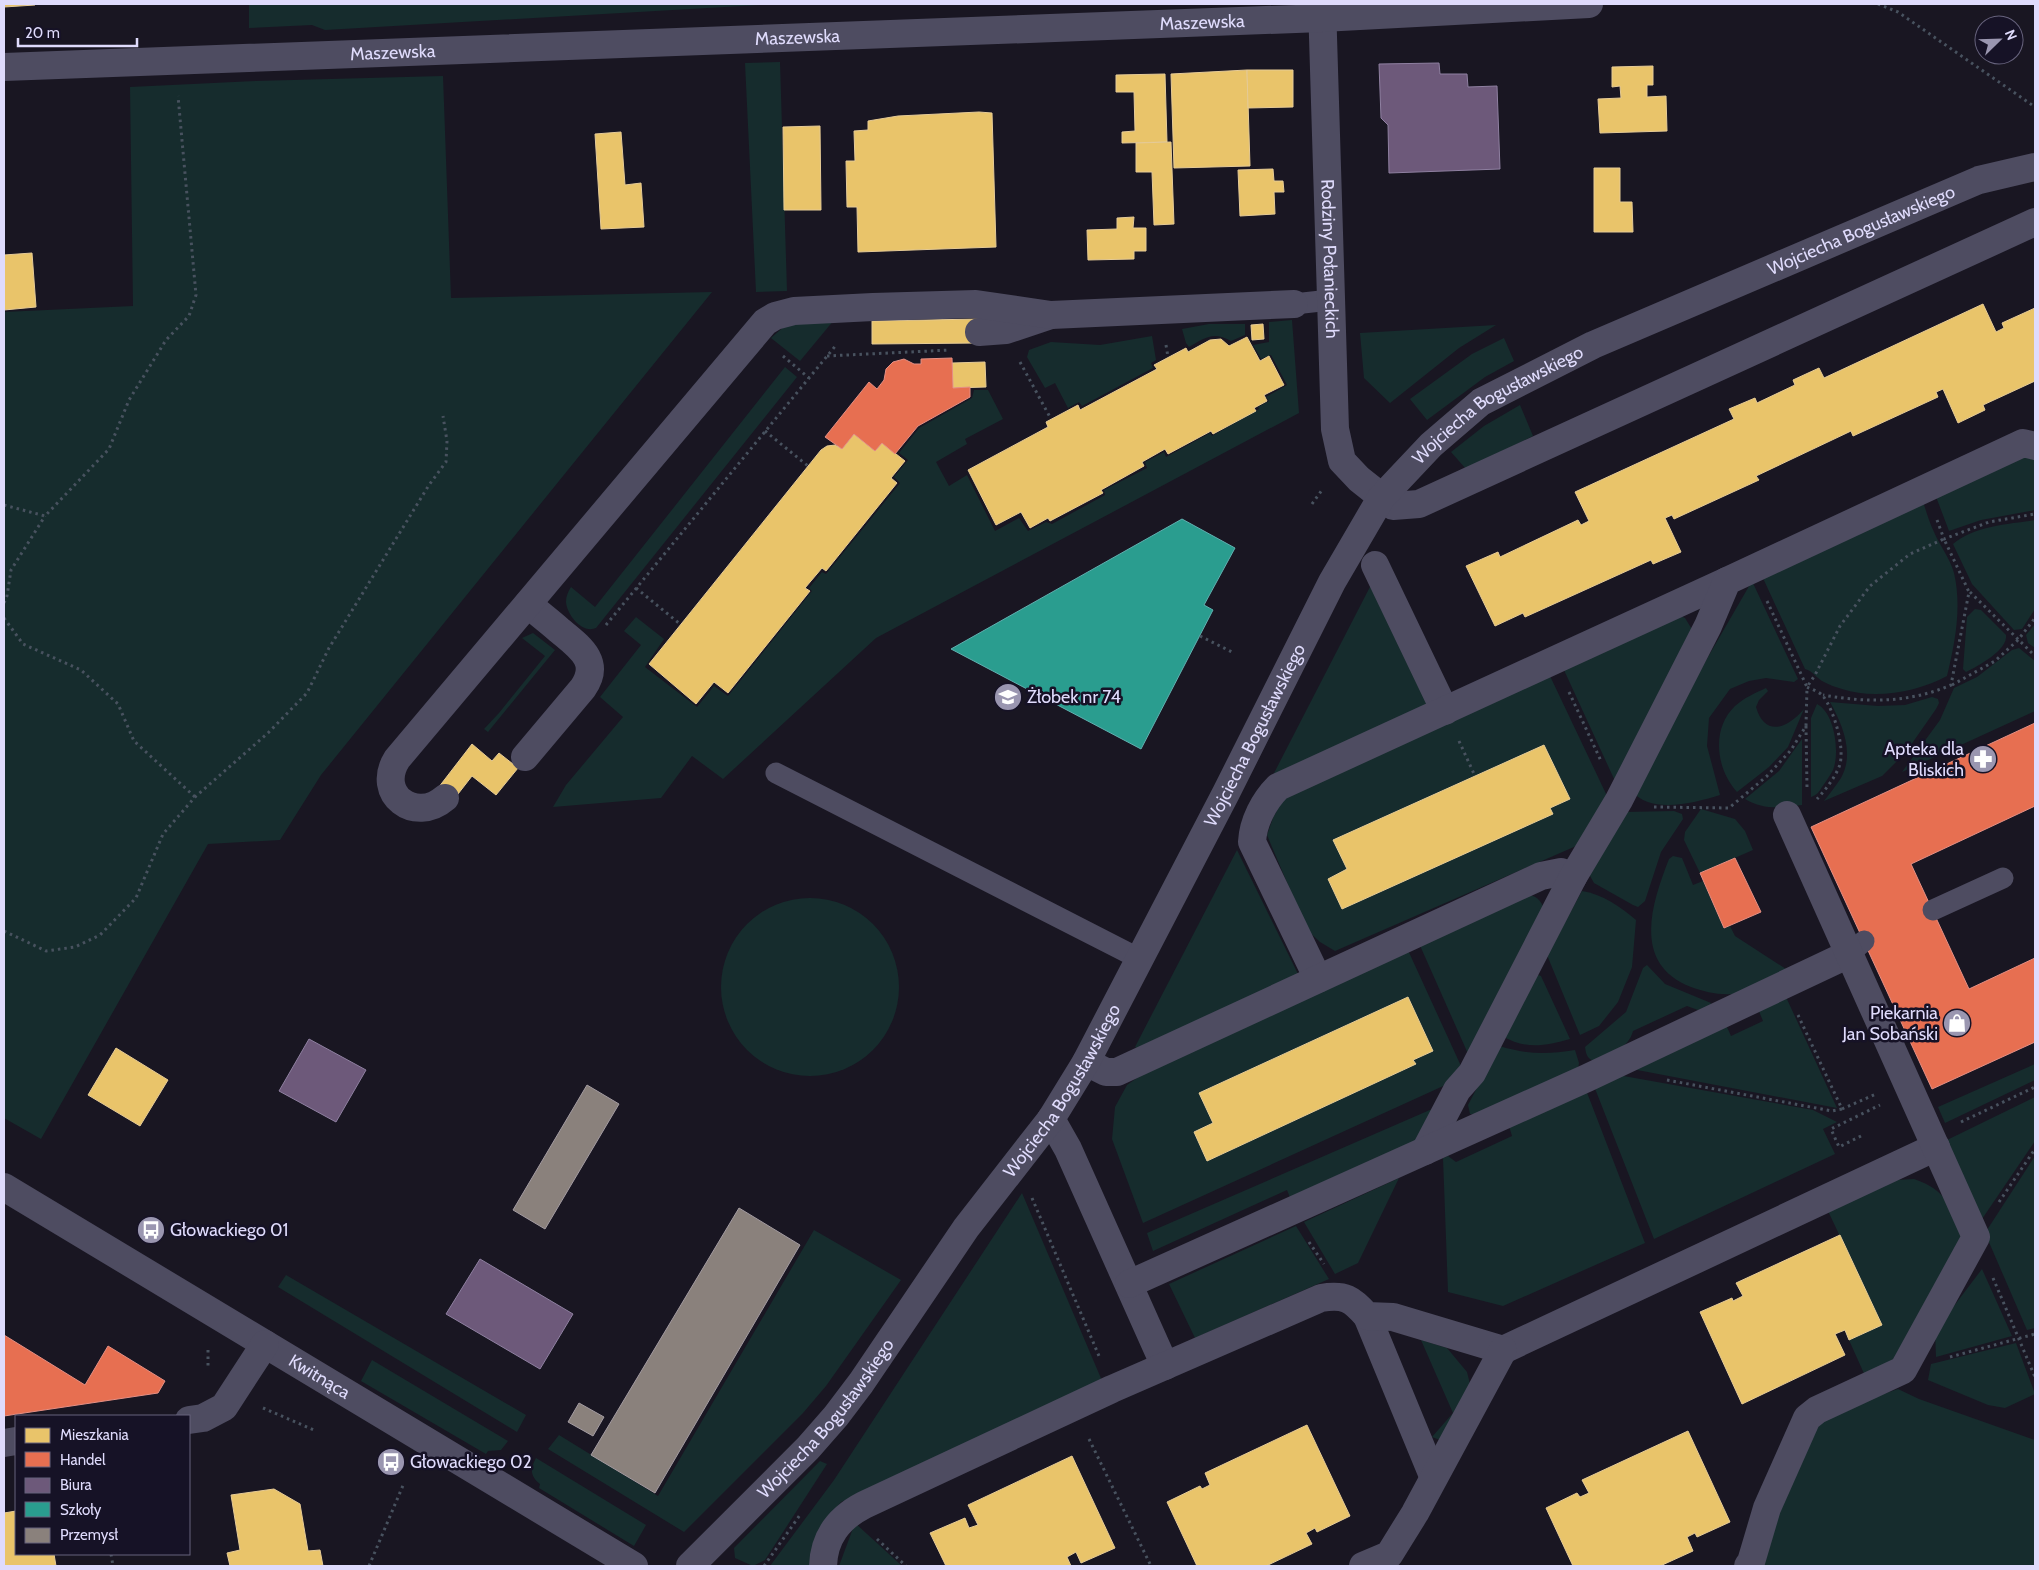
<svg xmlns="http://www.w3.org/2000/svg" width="2039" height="1570" font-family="Cabin,sans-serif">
  <rect width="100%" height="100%" fill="#191622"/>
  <g fill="#162c2d">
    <polygon points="249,4 776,4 325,30 312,25 249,28"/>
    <polygon points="780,62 787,291 756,292 745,63"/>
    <polygon points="443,76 451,298 712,292 321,775 280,840 208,844 41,1139 4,1118 4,312 133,306 130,87 255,81"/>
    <polygon points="834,320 800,361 771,338 787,324"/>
    <polygon points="1292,320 1299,413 876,638 723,779 692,756 661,798 553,807 566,785 623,717 600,697 641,645 624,631 636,617 664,639 645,667 697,707 714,686 728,696 812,591 809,588 822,572 826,574 900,483 894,477 908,460 899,453 919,428 972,398 974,390 988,390 1003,419 965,439 967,444 936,462 949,486 967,475 995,531 1019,518 1028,531 1046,522 1052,524 1105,495 1104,490 1147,468 1145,462 1164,452 1166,457 1210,433 1212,436 1259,409 1258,407 1269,401 1266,397 1287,385 1271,355 1261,359 1253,345 1269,342 1269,322"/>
    <path d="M1209 324H1245V335L1231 341C1213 331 1205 338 1189 347L1186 343 1182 329Z"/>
    <polygon points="1496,325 1459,348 1390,403 1364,378 1360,333"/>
    <polygon points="1152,336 1156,360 1151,363 1153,368 1082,406 1079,402 1068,408 1055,383 1045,388 1027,357 1029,350 1051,342 1100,345"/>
    <polygon points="1504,338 1514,361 1485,377 1427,420 1410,399 1472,354"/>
    <path d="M785 367 797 377 596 628C582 634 567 615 566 602 566 596 568 592 571 587L595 607Z"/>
    <polygon points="1520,405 1533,436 1466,469 1451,452 1484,426"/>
    <polygon points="2021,457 2035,458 2035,510 1981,520 1949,531 1935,494"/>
    <path d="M1922 499C1926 510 1929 522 1934 532 1940 546 1950 558 1954 573 1962 607 1955 643 1947 676 1917 692 1875 700 1842 689 1836 687 1829 685 1824 682 1816 678 1813 671 1805 669L1762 576Z"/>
    <path d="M2035 520V609L2022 629 2014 630 1972 584 1953 544C1973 526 2009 524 2035 520Z"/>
    <path d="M1752 581 1798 679 1794 682 1766 678 1749 681 1730 689 1709 718 1707 746 1720 795C1694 803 1650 815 1631 790Z"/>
    <polygon points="1372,583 1429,707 1272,777"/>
    <path d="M1975 609 1981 610 2006 635C2008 650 1978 666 1966 672L1963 669 1967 617Z"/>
    <polygon points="1678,615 1685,618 1693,631 1615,781 1564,670"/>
    <polygon points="2035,624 2035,648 2028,643 2026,635"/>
    <polygon points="533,633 555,650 488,732 484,729 499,713 545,656 522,638"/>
    <polygon points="2019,648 2035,661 2035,711 1902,772 1940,720 1954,688 1977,677 2012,650"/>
    <polygon points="1550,676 1608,798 1583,843 1335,951 1320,942 1307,930 1267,835 1273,818 1283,799"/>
    <path d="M1766 688 1768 691 1759 700 1756 707C1765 738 1788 728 1804 709L1788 747 1769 767 1737 792C1716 769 1711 729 1735 706 1744 698 1755 693 1766 688Z"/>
    <path d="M1932 697 1938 699 1939 703 1936 709 1906 752 1882 776 1824 801C1830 793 1836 786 1841 778 1855 753 1842 724 1830 702L1878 706 1905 705Z"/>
    <path d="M1817 704C1835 713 1840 753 1833 770 1830 776 1826 781 1822 787 1819 792 1817 795 1811 797V718Z"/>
    <path d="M1802 739V805C1780 808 1764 810 1745 799L1779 771Z"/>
    <polygon points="1701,809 1735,819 1745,831 1753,850 1700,873 1684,840 1685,832"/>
    <polygon points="1674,811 1682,814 1683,819 1661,852 1645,901 1638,907 1633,905 1594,883 1589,874 1625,812"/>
    <polygon points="1237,850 1298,974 1138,1049 1135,1047"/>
    <path d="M1673 856 1682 858 1693 885 1703 881 1724 928 1730 926 1735 936 1789 971C1774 978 1759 987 1744 992 1727 997 1707 993 1691 987 1632 964 1651 905 1669 859Z"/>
    <path d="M1582 891C1602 894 1621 907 1636 920L1632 967 1618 1002 1599 1026 1580 1035 1547 955Z"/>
    <path d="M1521 894C1532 895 1538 896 1543 906L1469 1056 1418 941Z"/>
    <circle cx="810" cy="987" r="89"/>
    <polygon points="1407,948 1461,1066 1452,1082 1143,1223 1112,1139 1115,1107 1127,1085 1144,1073"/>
    <path d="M1647 965 1665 984 1711 1003 1709 1008 1698 1010 1687 1006 1633 1031C1628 1049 1611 1053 1596 1061 1587 1060 1586 1054 1585 1047L1626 1012 1643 968Z"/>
    <path d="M1536 974 1541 976 1570 1039C1545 1046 1524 1050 1501 1035Z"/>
    <polygon points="1786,997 1837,1108 1632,1069 1726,1025 1731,1036 1763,1021 1758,1009"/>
    <path d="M1499 1046C1526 1054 1546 1055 1575 1050L1579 1063 1578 1069 1478 1115 1470 1114 1468 1105Z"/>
    <polygon points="2035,1064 2035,1080 1945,1123 1938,1107"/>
    <polygon points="1618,1075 1813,1110 1837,1122 1823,1129 1835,1154 1654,1239 1594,1086"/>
    <polygon points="1586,1090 1645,1243 1503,1306 1448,1292 1443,1158 1448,1156 1456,1162 1512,1136 1509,1126"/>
    <polygon points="2035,1097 2035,1141 1980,1222 1947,1140"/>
    <polygon points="1439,1106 1420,1140 1291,1200 1287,1190 1153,1251 1147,1233"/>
    <polygon points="2035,1156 2035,1328 2027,1330 1985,1233"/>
    <polygon points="1399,1178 1358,1263 1335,1274 1304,1222"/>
    <path d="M1914 1179C1948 1191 1948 1205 1962 1235L1898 1361 1866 1378 1849 1340 1882 1325 1828 1211 1896 1180Z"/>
    <polygon points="1022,1193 1103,1383 841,1502 819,1529 809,1565 806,1566 770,1566 834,1480"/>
    <polygon points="1296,1226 1329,1279 1195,1338 1169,1284"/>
    <polygon points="814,1230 901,1280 826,1386 803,1413 684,1532 548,1449 559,1435 658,1496"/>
    <polygon points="1982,1269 2012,1336 1936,1357 1935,1331"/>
    <polygon points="286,1275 526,1415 517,1432 278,1287"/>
    <polygon points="1421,1340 1447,1348 1467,1372 1470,1384 1440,1440 1432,1437 1453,1413"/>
    <polygon points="2016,1343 2035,1394 2005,1408 1988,1405 1928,1380 1931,1364"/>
    <polygon points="372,1360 508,1441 501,1450 488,1451 486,1454 361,1381"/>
    <polygon points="1898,1389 1919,1399 2035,1440 2035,1566 1759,1566 1812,1425 1872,1398"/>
    <path d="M536 1458 646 1525 634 1546 539 1488 540 1484C530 1476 530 1469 536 1458Z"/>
    <polygon points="820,1461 827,1464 765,1560 753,1566 735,1558 734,1548"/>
    <polygon points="855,1523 902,1566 839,1566"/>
  </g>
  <g fill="#e9c46a" stroke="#e6cb96">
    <polygon points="4,4 35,4 35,5 4,7"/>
    <polygon points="1653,66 1653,85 1647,85 1647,97 1666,96 1667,131 1600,133 1598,99 1621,98 1620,86 1612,87 1612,67"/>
    <polygon points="1247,70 1250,166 1174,168 1171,74"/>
    <polygon points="1247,70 1293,70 1293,107 1248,108"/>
    <polygon points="1165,74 1167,142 1122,143 1122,132 1135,131 1134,92 1116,92 1116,75"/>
    <polygon points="979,112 992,113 996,247 858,252 857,207 847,207 846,161 855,161 854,131 868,130 868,121 898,116"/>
    <polygon points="820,126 821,210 784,210 783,127"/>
    <polygon points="621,132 625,185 641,183 644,227 601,229 595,134"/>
    <polygon points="1171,142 1174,224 1154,225 1152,172 1136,172 1136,143"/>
    <polygon points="1594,168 1620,168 1620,202 1632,202 1633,232 1594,232"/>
    <polygon points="1273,169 1274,181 1283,181 1284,192 1274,192 1275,214 1240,216 1238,170"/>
    <polygon points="1134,217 1133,228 1146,228 1146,251 1134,251 1134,259 1088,260 1087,230 1117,229 1117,218"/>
    <polygon points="32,253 36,307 4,310 4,255"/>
    <polygon points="1983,304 1996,332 2004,328 2002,323 2035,308 2035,381 1983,405 1985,410 1958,423 1943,389 1936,392 1938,397 1853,436 1851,431 1756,476 1759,480 1674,519 1672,515 1665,518 1681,552 1653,564 1651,560 1525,617 1523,613 1495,626 1466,566 1498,552 1500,557 1578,520 1581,525 1589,521 1575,492 1734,419 1729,409 1755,398 1757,403 1795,385 1793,380 1819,368 1824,378"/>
    <polygon points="979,319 979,343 872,344 872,321"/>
    <polygon points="1263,324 1264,339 1252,340 1251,325"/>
    <polygon points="1247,337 1260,361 1269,356 1284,385 1264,395 1267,401 1254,408 1256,411 1213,434 1211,431 1168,454 1165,449 1142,462 1144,466 1101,490 1103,493 1050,521 1048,518 1030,528 1021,512 996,525 968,470 1048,427 1046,422 1078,405 1080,410 1157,369 1154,365 1186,348 1188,352 1210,340 1221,339 1229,346"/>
    <polygon points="985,362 986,387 953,388 952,363"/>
    <polygon points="854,434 875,451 882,443 905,461 891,478 897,483 826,571 822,568 805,588 810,591 728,693 714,682 696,704 649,664 821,450 827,446 835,445 842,449"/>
    <polygon points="472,744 492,761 499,753 518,768 496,795 472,776 451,803 435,792"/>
    <polygon points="1544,745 1570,799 1550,808 1553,814 1342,909 1328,879 1347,869 1333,840"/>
    <polygon points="1408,997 1433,1051 1413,1060 1416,1064 1207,1161 1194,1132 1213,1123 1199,1093"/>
    <polygon points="116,1048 168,1080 140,1126 88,1095"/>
    <polygon points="1840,1235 1882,1325 1849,1340 1845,1330 1835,1334 1845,1355 1742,1404 1700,1312 1732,1298 1733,1301 1743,1296 1736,1283"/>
    <polygon points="1307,1425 1350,1516 1317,1532 1315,1528 1306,1533 1312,1544 1266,1566 1197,1566 1167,1502 1200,1486 1202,1489 1210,1485 1205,1473"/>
    <polygon points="1688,1431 1730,1522 1697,1537 1695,1533 1687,1537 1693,1551 1660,1566 1573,1566 1546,1508 1577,1493 1580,1497 1589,1493 1582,1480"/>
    <polygon points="1072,1456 1115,1548 1081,1563 1076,1552 1067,1557 1071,1566 946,1566 930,1533 965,1518 969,1528 978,1525 968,1505"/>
    <polygon points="274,1489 300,1504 308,1551 320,1550 323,1566 230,1566 227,1553 240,1550 231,1495"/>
    <polygon points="16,1511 16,1554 54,1554 56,1566 4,1566 4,1513"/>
  </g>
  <g fill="#e76f51" stroke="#e58f84">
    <polygon points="952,358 953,388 970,387 970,397 918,426 895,454 882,443 875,451 854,434 842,449 825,437 869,382 877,389 884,380 886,369 893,362 904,359 914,364 921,364 921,359"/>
    <polygon points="2035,723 2035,806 1911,864 1969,989 2035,958 2035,1042 1932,1089 1811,827"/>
    <polygon points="1735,858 1761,912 1724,928 1700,873"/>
    <polygon points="4,1335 85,1385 108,1346 165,1381 158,1393 4,1416"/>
  </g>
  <g fill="#6d597a" stroke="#8f80a1">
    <polygon points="1439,63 1440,74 1467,74 1468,87 1497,86 1500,169 1389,173 1388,125 1381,118 1379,64"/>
    <polygon points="309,1039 366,1070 336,1122 279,1091"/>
    <polygon points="480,1259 573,1314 540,1369 446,1314"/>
  </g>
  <polygon fill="#2a9d8f" stroke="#60b0b0" points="1182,519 1235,548 1204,605 1213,610 1141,749 951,649"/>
  <g fill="#8a817c" stroke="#a49ca2">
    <polygon points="587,1085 619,1104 545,1229 513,1210"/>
    <polygon points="739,1208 800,1245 655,1493 591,1455"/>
    <polygon points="579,1403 604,1417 593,1436 568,1422"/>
  </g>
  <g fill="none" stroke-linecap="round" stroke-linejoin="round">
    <g stroke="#48525f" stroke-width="3" stroke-dasharray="2.5 4" stroke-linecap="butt">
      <polyline points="1878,4 1898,12 2035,107"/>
      <polyline points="1166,345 1168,357"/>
      <polyline points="783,356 809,378"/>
      <polyline points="827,356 950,350"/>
      <polyline points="1020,362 1051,419"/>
      <polyline points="765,431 808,466"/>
      <polyline points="1312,504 1322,490"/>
      <polyline points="4,505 45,516 109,449 129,400 166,340 189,316 196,295 178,96"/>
      <polyline points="1937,520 1944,539 1989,522 2035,514"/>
      <polyline points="636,588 680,624"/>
      <polyline points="1970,592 2035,656"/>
      <path d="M1767 601 1807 687 1815 675 1840 626 1870 586 1910 554 1944 539 1969 592 1951 685C1909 703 1868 703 1823 695"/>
      <polyline points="4,603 7,596 11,570 45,516"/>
      <polyline points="4,618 23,644 81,670 118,704 134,741 195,797"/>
      <polyline points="606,625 837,344"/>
      <polyline points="1200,636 1232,652"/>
      <polyline points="1952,685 1995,661 2018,640 2035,618"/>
      <polyline points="1569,692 1601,761"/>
      <polyline points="1806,726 1807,788"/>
      <polyline points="1459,741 1475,776"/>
      <path d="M1654 807 1729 808 1767 776 1791 750 1806 726 1807 687C1811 689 1820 692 1823 696 1834 710 1846 750 1839 767 1834 779 1826 789 1817 799"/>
      <polyline points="4,931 46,951 75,947 100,935 136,898 163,834 195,797 268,733 307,693 329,648 429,485 446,462 447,441 443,416"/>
      <polyline points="1667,1080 1832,1111 1842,1109 1798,1015"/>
      <polyline points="1842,1109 1876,1094"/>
      <polyline points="1961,1122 2035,1087"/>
      <polyline points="1861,1136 1839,1147 1831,1129 1880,1105"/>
      <polyline points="1032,1198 1099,1356"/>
      <polyline points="1999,1202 2035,1149"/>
      <polyline points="1309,1242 1324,1264"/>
      <polyline points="1993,1278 2035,1377"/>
      <polyline points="208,1350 208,1366"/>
      <polyline points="1950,1357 2035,1334"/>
      <polyline points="263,1408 314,1430"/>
      <polyline points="1089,1439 1151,1566"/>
      <polyline points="877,1539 906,1566"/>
      <polyline points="111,1554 113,1566"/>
      <polyline points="369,1566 404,1483"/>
      <polyline points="764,1566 800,1515"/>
    </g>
    <g stroke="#4e4c61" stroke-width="21">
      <polyline points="1294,304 1330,300"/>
      <polyline points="776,773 1140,959"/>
      <polyline points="1933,910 2003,878"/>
      <polyline points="1849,954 1864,941"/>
    </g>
    <g stroke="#4e4c61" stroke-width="28">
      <path id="s1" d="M1322 4 1335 429 1342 461 1359 479 1393 506 1419 504 2035 222"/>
      <path id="s2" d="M4 67 1322 18 1589 4"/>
      <polyline points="979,332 1006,330 1048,316"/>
      <polyline points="1375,565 1445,711"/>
      <path d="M525 757 583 688C602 661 578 646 559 630 549 621 538 613 528 604"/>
      <path d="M445 798C415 824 375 794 397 759L765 322 775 316 794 311 873 307 976 304 1051 315 1294 304"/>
      <path d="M1318 979 1252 842C1253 822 1264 801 1278 787L1727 581"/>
      <polyline points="1086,1062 1106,1072 1117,1072 1541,876 1561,872 1573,877"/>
      <polyline points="1051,1119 1068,1149 1165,1366"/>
      <polyline points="1425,1151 1457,1090 1472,1073 1573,877 1619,800 1708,626 1727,581 2023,443 2035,446"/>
      <path id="s3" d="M4 1187 634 1566"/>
      <polyline points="1129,1284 1587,1078 1849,954"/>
      <polyline points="1367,1316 1433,1476"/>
      <polyline points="189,1420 203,1418 224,1407 265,1344"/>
      <polyline points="4,1443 16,1441"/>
      <path id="s4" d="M690 1566 808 1448 836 1416 861 1383 966 1228 1051 1119 1086 1062 1226 793 1332 582 1381 498 1431 445 1481 402 1593 345 1979 180 2035 167"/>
      <path d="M823 1566C824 1537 839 1518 864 1505L1112 1389 1321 1298C1345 1294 1352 1299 1367 1316L1393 1317 1503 1350 1936 1147"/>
      <polyline points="1363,1566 1389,1555 1415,1513 1503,1350"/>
      <polyline points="1748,1566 1751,1562 1767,1508 1807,1418 1817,1410 1903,1370 1976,1237 1787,815"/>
    </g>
  </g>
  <defs>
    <symbol id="school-disc" viewBox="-11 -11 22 22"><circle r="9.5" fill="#9a96b0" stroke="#161226"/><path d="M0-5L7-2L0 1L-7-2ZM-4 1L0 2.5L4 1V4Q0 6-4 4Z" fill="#fff"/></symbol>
    <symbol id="pharmacy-disc" viewBox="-11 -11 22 22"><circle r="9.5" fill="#9a96b0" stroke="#161226"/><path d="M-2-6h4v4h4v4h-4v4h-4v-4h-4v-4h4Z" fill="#fff"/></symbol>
    <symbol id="shop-disc" viewBox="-11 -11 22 22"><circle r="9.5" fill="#9a96b0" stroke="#161226"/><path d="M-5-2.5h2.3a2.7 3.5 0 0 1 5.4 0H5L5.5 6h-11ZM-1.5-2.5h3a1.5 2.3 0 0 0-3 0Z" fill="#fff"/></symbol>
    <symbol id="bus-disc" viewBox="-11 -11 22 22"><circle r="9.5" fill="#9a96b0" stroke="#161226"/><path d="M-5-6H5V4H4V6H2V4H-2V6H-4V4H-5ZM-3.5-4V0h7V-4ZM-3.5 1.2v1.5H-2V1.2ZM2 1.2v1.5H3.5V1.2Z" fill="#fff"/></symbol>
  </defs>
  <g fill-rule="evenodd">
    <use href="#school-disc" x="992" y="681" width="32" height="32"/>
    <use href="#pharmacy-disc" x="1967" y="743" width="32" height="32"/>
    <use href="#shop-disc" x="1941" y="1007" width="32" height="32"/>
    <use href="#bus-disc" x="135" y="1214" width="32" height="32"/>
    <use href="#bus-disc" x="375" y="1446" width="32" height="32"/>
  </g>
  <g text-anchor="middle" stroke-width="5" stroke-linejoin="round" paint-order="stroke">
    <g font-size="18" fill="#dfdbfc" stroke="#161226">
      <text dy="6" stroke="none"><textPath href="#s2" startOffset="1199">Maszewska</textPath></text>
      <text dy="6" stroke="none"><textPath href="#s2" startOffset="794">Maszewska</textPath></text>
      <text dy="6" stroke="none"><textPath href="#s2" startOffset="389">Maszewska</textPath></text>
      <text dy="6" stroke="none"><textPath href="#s4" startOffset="1836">Wojciecha Bogusławskiego</textPath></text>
      <text dy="6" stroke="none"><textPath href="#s1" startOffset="255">Rodziny Połanieckich</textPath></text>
      <text dy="6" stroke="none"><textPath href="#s4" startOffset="1431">Wojciecha Bogusławskiego</textPath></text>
      <text dy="6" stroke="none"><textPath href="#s4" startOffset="1011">Wojciecha Bogusławskiego</textPath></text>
      <text dy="6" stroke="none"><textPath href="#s4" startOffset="606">Wojciecha Bogusławskiego</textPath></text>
      <text dy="6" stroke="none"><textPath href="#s3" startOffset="368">Kwitnąca</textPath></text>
      <text dy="6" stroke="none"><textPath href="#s4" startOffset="201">Wojciecha Bogusławskiego</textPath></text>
    </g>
    <g font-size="18" fill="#dfdbfc" stroke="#161226" text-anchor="start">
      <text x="1027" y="703">Żłobek nr 74</text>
      <text x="1964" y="755" text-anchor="end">Apteka dla<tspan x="1964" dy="21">Bliskich</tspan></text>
      <text x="1938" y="1019" text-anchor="end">Piekarnia<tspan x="1938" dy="21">Jan Sobański</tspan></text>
      <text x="170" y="1236">Głowackiego 01</text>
      <text x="410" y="1468">Głowackiego 02</text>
    </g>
  </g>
  <rect width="2039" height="1570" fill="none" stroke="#dfdbfc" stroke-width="10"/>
  <rect x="15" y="1415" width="175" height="140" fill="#161226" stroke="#66627c"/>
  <rect x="25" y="1428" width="25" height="15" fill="#e9c46a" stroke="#66627c"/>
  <text x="60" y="1440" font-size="15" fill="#dfdbfc">Mieszkania</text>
  <rect x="25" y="1452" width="25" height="15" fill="#e76f51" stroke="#66627c"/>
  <text x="60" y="1465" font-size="15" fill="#dfdbfc">Handel</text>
  <rect x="25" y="1478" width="25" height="15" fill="#6d597a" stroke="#66627c"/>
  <text x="60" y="1490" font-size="15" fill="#dfdbfc">Biura</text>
  <rect x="25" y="1502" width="25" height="15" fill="#2a9d8f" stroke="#66627c"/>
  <text x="60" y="1515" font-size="15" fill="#dfdbfc">Szkoły</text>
  <rect x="25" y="1528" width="25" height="15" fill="#8a817c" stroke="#66627c"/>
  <text x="60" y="1540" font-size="15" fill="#dfdbfc">Przemysł</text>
  <g transform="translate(1999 40) rotate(67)"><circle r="24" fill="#161226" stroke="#66627c"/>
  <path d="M0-4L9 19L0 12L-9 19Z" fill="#9a96b0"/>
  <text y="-8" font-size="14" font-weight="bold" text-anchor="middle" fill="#dfdbfc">N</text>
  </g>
  <path d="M18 38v8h119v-8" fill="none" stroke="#dfdbfc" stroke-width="2.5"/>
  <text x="25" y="38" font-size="15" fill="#dfdbfc" stroke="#161226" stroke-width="4" paint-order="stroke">20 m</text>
</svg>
